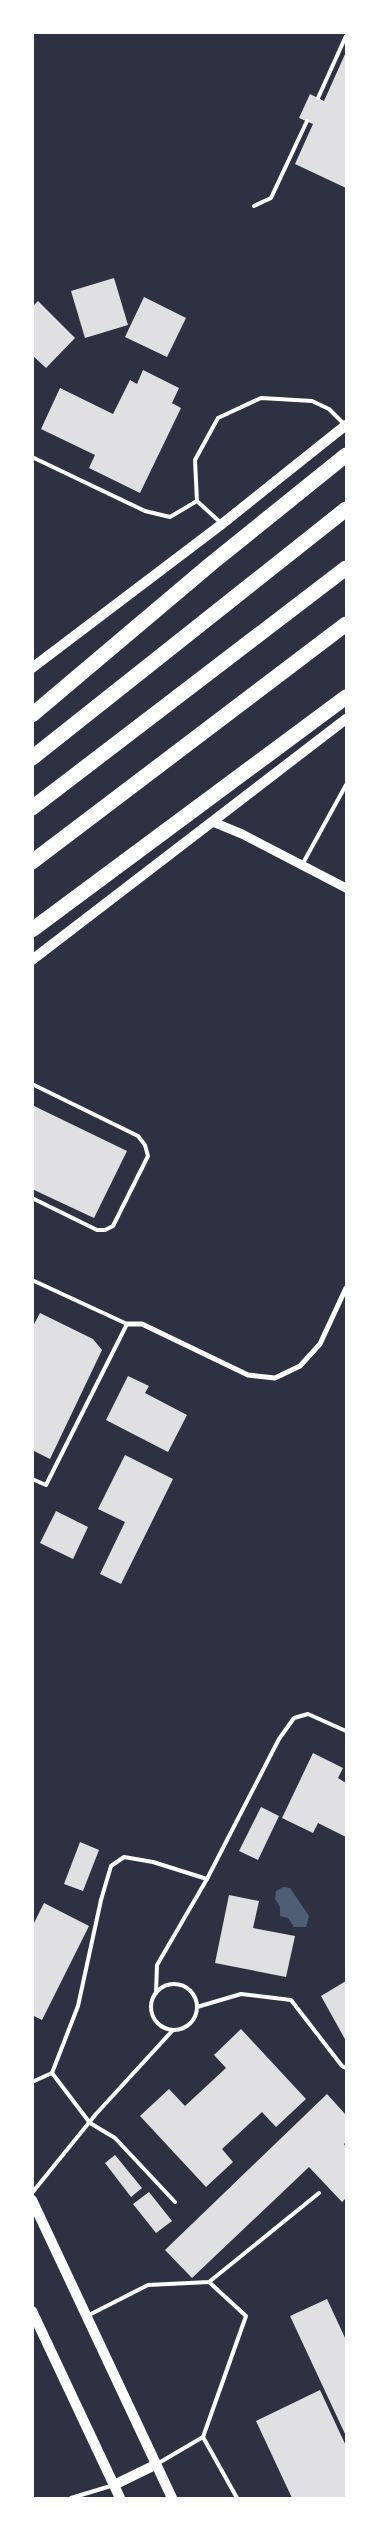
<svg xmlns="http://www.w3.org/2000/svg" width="379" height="2531" font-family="'Roboto Condensed',sans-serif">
  <rect width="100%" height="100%" fill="#2d3142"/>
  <polygon fill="#4f5d75" points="283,1887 290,1888 309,1916 306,1927 294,1927 288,1918 280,1916 280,1907 275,1899 276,1891"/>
  <g fill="#e0e0e3">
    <polygon points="346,52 346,188 295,164 313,124 299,118 310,94 324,101"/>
    <polygon points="114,278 128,325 85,338 71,291"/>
    <polygon points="144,297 186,318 167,357 125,337"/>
    <polygon points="38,301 75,338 46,368 32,355 32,307"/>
    <polygon points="143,370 179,388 172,403 181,408 140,493 89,468 95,455 41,429 60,388 113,414 130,380 137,384"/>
    <polygon points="32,1105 127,1151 94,1218 32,1189"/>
    <polygon points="40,1313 93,1339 102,1350 50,1459 32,1450 32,1328"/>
    <polygon points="128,1376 149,1386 145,1393 187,1415 168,1452 106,1420"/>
    <polygon points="125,1455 173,1479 121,1584 100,1574 125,1522 98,1509"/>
    <polygon points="56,1511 88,1527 73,1559 40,1543"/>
    <polygon points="313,1753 343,1768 338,1778 346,1783 346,1837 318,1823 313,1833 282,1818"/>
    <polygon points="261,1807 279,1816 258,1860 239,1851"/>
    <polygon points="80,1842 99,1850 83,1891 64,1884"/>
    <polygon points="229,1895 259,1901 253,1928 295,1936 286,1977 215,1963"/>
    <polygon points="44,1903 89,1926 42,2020 32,2015 32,1927"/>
    <polygon points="346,1981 346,2041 321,1996"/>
    <polygon points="241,2029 306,2099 276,2127 262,2112 222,2149 233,2162 206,2187 140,2116 169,2089 185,2106 226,2068 214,2055"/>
    <polygon points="327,2094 346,2115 346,2142 344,2144 346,2147 346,2198 342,2202 309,2167 192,2278 165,2250"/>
    <polygon points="115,2155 142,2188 131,2197 105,2163"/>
    <polygon points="149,2192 172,2221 156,2233 133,2204"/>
    <polygon points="327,2299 346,2340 346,2436 290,2316"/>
    <polygon points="320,2390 346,2446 346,2498 292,2498 256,2421"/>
  </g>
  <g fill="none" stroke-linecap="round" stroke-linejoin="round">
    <g stroke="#fff" stroke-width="4">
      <polyline points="318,98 346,36"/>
      <polyline points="254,206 271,198 307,121"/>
      <polyline points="32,457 145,511 170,517 197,501"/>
      <polyline points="221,523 197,501 195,460 218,418 261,398 312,401 329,409 344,424"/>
      <polyline points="302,865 346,785"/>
      <polyline points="32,1084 138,1136 145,1145 148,1156 113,1226 105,1230 97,1230 32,1198"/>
      <polyline points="32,1280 127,1324 46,1485 32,1479"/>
      <circle cx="174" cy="2007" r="23"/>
      <polyline points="156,1993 157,1965 207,1879"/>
      <polyline points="197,2007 241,1994 291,2000 342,2066 346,2068"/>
      <polyline points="52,2073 90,2123 115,2138 175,2202"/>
      <polyline points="32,2082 52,2073 78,2006 101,1900 111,1866 124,1857 153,1862 207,1879 279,1739 294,1718 308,1714 346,1731"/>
      <polyline points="32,2193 96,2114 173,2030"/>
      <polyline points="89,2315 148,2285 209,2282 319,2193"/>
      <polyline points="203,2437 237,2498"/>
      <polyline points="157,2464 203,2437 246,2316 209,2282"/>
      <polyline points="71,2498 114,2485"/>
    </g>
    <polyline stroke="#fff" stroke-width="5" points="127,1324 142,1324 248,1375 275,1378 300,1366 320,1344 346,1288"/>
    <polyline stroke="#fff" stroke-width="9" points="213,822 242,834 346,888"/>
    <g stroke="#fff" stroke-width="10">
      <polyline points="32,668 222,524 346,425"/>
      <polyline points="32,960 346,719"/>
      <polyline points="32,2200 172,2498"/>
      <polyline points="32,2311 120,2498"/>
      <polyline points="114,2485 155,2465"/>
    </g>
    <g stroke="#fff" stroke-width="15">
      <polyline points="32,715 212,563 346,455"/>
      <polyline points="32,758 346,509"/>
      <polyline points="32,808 346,568"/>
      <polyline points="32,862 346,624"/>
      <polyline points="32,930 346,697"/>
    </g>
  </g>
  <rect width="379" height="2531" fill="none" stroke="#ffffff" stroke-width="68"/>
</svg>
